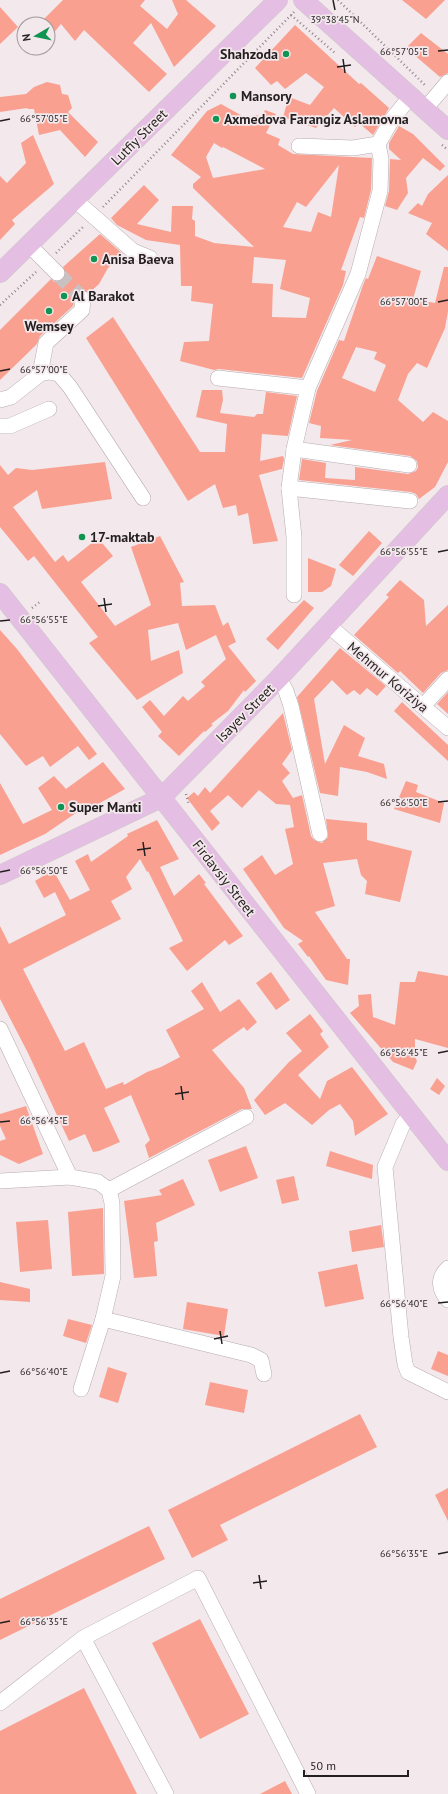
<svg xmlns="http://www.w3.org/2000/svg" width="448" height="1794" font-family="'PT Sans',sans-serif">
  <rect width="100%" height="100%" fill="#f3e8eb"/>
  <g fill="#f9a091" fill-rule="evenodd">
    <polygon points="63,0 145,0 140,6 167,29 178,14 172,0 186,0 216,26 174,67 151,23 133,43 167,74 149,92 84,30 75,41 61,24 48,40 48,24 39,24"/>
    <polygon points="402,0 445,0 426,19"/>
    <polygon points="0,7 18,27 0,44"/>
    <polygon points="295,25 359,84 361,83 389,108 373,135 359,123 355,127 334,108 316,128 283,117 289,97 310,105 324,87 306,73 285,89 277,81 271,85 255,68"/>
    <polygon points="421,33 448,54 448,73 440,77 406,48"/>
    <polygon points="47,82 60,85 62,94 68,95 72,108 68,112 98,142 85,157 60,130 39,135 34,109 28,109 27,108 0,112 0,97 26,94 34,87"/>
    <path d="M221 104 253 122 256 115 262 117 265 110 276 114 266 133 280 139 278 145 293 154 372 158 371 190 364 218 360 217 341 270 346 271 343 285 302 378 219 369 214 370 180 361 184 342 209 341 213 304 191 301 192 286H181L180 245 146 240 117 225 111 218 144 185 159 200 137 224 171 232 172 206H193L192 219 195 221V236L214 243 254 247 193 188V184L201 177 171 155 207 111ZM214 143 222 148 223 147 265 169 213 178 206 157ZM339 165 331 217 318 212 311 232 283 227 297 202 306 207ZM254 257 286 260 280 289 310 298 306 318 272 317 273 284 252 283Z"/>
    <polygon points="399,126 413,134 445,166 440,171 423,158 406,178 408,193 397,210 385,206 389,191 390,159 401,160 389,149 389,143"/>
    <polygon points="33,135 54,184 12,220 15,224 0,240 0,176 7,183 26,163 21,143"/>
    <polygon points="448,175 448,251 426,234 432,223 408,213 418,203 422,206 428,194"/>
    <polygon points="100,234 123,254 108,268 99,284 89,293 83,290 76,294 73,306 40,336 37,344 0,380 0,330 51,279 55,282 63,280 66,275 63,267"/>
    <path d="M377 256 421 271 413 299 435 303 444 267H448V311L445 328 427 368 417 363 408 374 398 400 423 422 433 412 448 421V462L435 487 419 499 416 494 411 492 299 480 302 459 326 463 325 478 355 480V467L408 474 416 471 418 467 417 461 410 456 330 445 352 440 320 438 321 426 309 423 317 391 339 340 344 341 363 285 366 278 368 279ZM356 347 377 352 374 359 386 365 375 392 342 378Z"/>
    <polygon points="113,317 200,452 225,452 227,424 196,417 202,390 222,390 223,400 220,413 254,417 257,414 263,414 266,392 297,396 288,436 262,434 260,461 283,456 284,459 282,469 259,475 278,541 253,544 248,513 238,516 236,505 223,508 215,484 188,501 86,338"/>
    <polygon points="105,462 112,499 42,509 37,490 13,507 55,562 63,555 68,562 98,538 113,556 81,582 115,626 151,605 131,547 160,536 184,582 180,583 182,606 215,605 223,626 228,622 236,642 228,646 256,681 245,692 244,690 228,711 211,724 213,725 205,732 204,731 179,756 158,736 162,732 142,707 150,700 164,716 183,696 188,701 205,686 201,682 226,659 216,635 186,650 178,623 148,630 151,661 179,650 183,673 137,700 89,643 98,637 34,556 28,561 0,527 0,465 8,475 16,468 32,470"/>
    <polygon points="369,531 382,543 353,576 339,565"/>
    <polygon points="308,558 336,569 331,586 322,592 308,592"/>
    <polygon points="400,580 424,600 426,626 448,605 448,670 441,673 423,693 400,671 398,673 354,635 389,597 386,595"/>
    <polygon points="304,600 314,608 278,650 266,639"/>
    <polygon points="0,630 17,649 97,754 89,760 78,746 50,767 43,756 26,766 0,734"/>
    <polygon points="340,648 386,686 377,696 367,688 360,695 354,690 347,695 332,680 314,699 325,764 344,725 365,738 358,756 384,764 387,779 367,772 340,767 338,796 320,793 297,697"/>
    <polygon points="448,692 448,714 437,704"/>
    <polygon points="402,702 448,745 448,761 394,711"/>
    <polygon points="283,713 292,750 282,764 290,773 282,781 293,798 302,795 311,836 314,840 322,843 328,837 326,819 367,823 367,840 412,851 400,902 365,894 367,881 361,875 357,859 323,863 335,906 315,912 347,959 350,959 348,985 326,980 309,956 308,957 298,944 303,941 284,928 243,869 262,855 275,875 293,864 285,829 294,827 290,805 276,804 259,790 242,808 228,795 210,811 220,823 212,831 187,798 194,792 198,796 205,787 210,793"/>
    <polygon points="103,762 125,789 82,813 76,813 45,834 0,855 0,783 23,824 52,810 38,788 54,776 66,789"/>
    <polygon points="406,781 418,785 416,792 444,803 440,823 394,809"/>
    <polygon points="157,820 179,859 160,867 174,896 199,874 206,883 204,884 243,936 229,945 225,940 187,971 169,948 183,941 148,871 147,872 140,859 126,877 132,889 111,901 121,919 23,969 65,1051 84,1042 106,1089 123,1082 124,1085 147,1072 161,1067 180,1057 166,1030 204,1009 191,991 202,982 220,1012 239,999 257,1022 247,1031 244,1027 212,1050 244,1088 252,1109 242,1109 149,1158 145,1145 150,1140 131,1095 104,1108 120,1142 99,1151 93,1152 85,1134 69,1141 28,1053 0,999 0,926 9,944 66,915 55,892 44,898 35,881 53,870 70,900 90,890 75,861 88,854 91,862 128,836 127,834"/>
    <polygon points="418,971 448,976 448,1048 415,1039 415,1057 417,1061 413,1070 393,1062 350,1013 359,1006 358,995 371,994 373,1017 395,1025 400,982 415,982"/>
    <polygon points="271,972 290,1000 276,1010 256,983"/>
    <polygon points="310,1014 323,1031 320,1034 329,1047 298,1075 320,1099 327,1081 352,1067 388,1114 355,1136 353,1121 340,1104 329,1110 312,1125 285,1103 265,1115 254,1100 289,1062 302,1051 286,1033"/>
    <polygon points="437,1078 445,1086 439,1095 430,1089"/>
    <polygon points="26,1106 43,1154 19,1164 0,1155 0,1141 6,1139 0,1126 0,1114"/>
    <polygon points="246,1146 258,1178 220,1192 208,1160"/>
    <polygon points="330,1151 373,1165 372,1179 326,1166"/>
    <polygon points="294,1176 299,1200 282,1204 276,1180"/>
    <polygon points="183,1179 195,1205 156,1223 158,1241 154,1242 157,1276 134,1278 124,1201 162,1195 159,1190"/>
    <polygon points="103,1208 104,1274 72,1276 68,1212"/>
    <polygon points="48,1220 52,1269 20,1272 16,1222"/>
    <polygon points="381,1225 384,1247 352,1252 349,1231"/>
    <polygon points="357,1264 364,1299 325,1307 318,1272"/>
    <polygon points="0,1282 30,1289 30,1302 0,1300"/>
    <polygon points="187,1302 228,1309 224,1336 183,1329"/>
    <polygon points="68,1319 92,1325 86,1343 63,1336"/>
    <polygon points="438,1351 448,1355 448,1376 431,1369"/>
    <polygon points="108,1367 127,1373 118,1403 99,1397"/>
    <polygon points="210,1382 248,1390 244,1413 205,1405"/>
    <polygon points="360,1414 377,1447 220,1525 228,1540 192,1558 168,1510"/>
    <polygon points="448,1488 448,1521 435,1495"/>
    <polygon points="149,1526 165,1559 0,1640 0,1599"/>
    <polygon points="200,1619 249,1714 200,1739 152,1643"/>
    <polygon points="84,1688 137,1794 0,1794 0,1731"/>
    <polygon points="285,1781 292,1794 260,1794"/>
  </g>
  <g fill="none" stroke-linecap="round" stroke-linejoin="round">
    <polyline stroke="#c9c0c2" stroke-width="15" stroke-dasharray="15 8" stroke-linecap="butt" points="57,273 83,299"/>
    <defs>
      <g id="minor">
        <polyline points="425,109 448,82"/>
        <polyline points="299,146 353,148 378,144"/>
        <polyline points="75,200 133,251 150,258"/>
        <polyline points="29,245 57,273"/>
        <polyline points="40,374 46,343 82,310 83,299"/>
        <polyline points="218,378 308,388"/>
        <polyline points="0,400 11,397 40,374 49,372 59,374 70,387 143,498"/>
        <polyline points="0,426 10,426 49,409"/>
        <polyline points="294,449 409,465"/>
        <polyline points="289,488 410,501"/>
        <polyline points="294,595 294,537 289,488 294,449 308,388 358,274 380,191 381,159 378,144 393,118 411,96"/>
        <polyline points="328,625 448,728"/>
        <polyline points="279,678 286,691 291,706 320,834"/>
        <polyline points="423,706 448,679"/>
        <polyline points="0,1029 70,1177"/>
        <polyline points="411,1114 403,1124 385,1167 401,1337 405,1364 408,1372 448,1392"/>
        <polyline points="0,1181 70,1177 98,1182 109,1190 112,1203 113,1276 103,1319 81,1389"/>
        <polyline points="109,1190 246,1117"/>
        <path d="M448 1268C437 1278 439 1290 448 1300"/>
        <polyline points="103,1319 251,1355 261,1360 264,1374"/>
        <polyline points="83,1638 166,1794"/>
        <polyline points="0,1703 83,1638 198,1578 308,1794"/>
      </g>
      <g id="major">
        <polyline points="303,0 448,130"/>
        <polyline points="0,273 278,0"/>
        <polyline points="0,593 448,1161"/>
        <polyline points="0,875 161,798 279,678 448,495"/>
      </g>
    </defs>
    <use href="#minor" stroke="#b6acae" stroke-width="16"/>
    <use href="#major" stroke="#cac9c9" stroke-width="20"/>
    <g stroke="#8e8789" stroke-width="2.5" stroke-dasharray="1 3" stroke-linecap="butt">
      <polyline points="338,0 426,86"/>
      <polyline points="291,15 335,53"/>
      <polyline points="442,145 448,150"/>
      <polyline points="103,207 294,12"/>
      <polyline points="56,253 84,226"/>
      <polyline points="0,305 36,272"/>
      <polyline points="32,608 41,601"/>
      <polyline points="186,794 189,805"/>
    </g>
    <use href="#minor" stroke="#fff" stroke-width="15"/>
    <use href="#major" stroke="#e5bee3" stroke-width="19"/>
  </g>
  <path fill="none" stroke="#231f20" stroke-width="1.5" d="M333 0 335 10M438 51 448 50M343 59 345 73M337 67 351 65M0 121 10 119M438 302 448 300M0 371 10 369M438 552 448 550M104 598 106 612M98 606 112 604M0 621 10 620M438 802 448 801M143 842 145 856M137 850 151 848M0 872 10 870M438 1053 448 1051M181 1086 183 1100M175 1094 189 1092M0 1122 10 1121M438 1303 448 1302M220 1331 222 1344M214 1339 228 1336M0 1373 10 1371M438 1554 448 1552M259 1575 261 1589M253 1583 267 1581M0 1623 10 1621"/>
  <g fill="#109452" stroke="#f3e8eb" stroke-width="1.5">
    <circle cx="286" cy="54" r="4"/>
    <circle cx="233" cy="96" r="4"/>
    <circle cx="216" cy="119" r="4"/>
    <circle cx="94" cy="259" r="4"/>
    <circle cx="64" cy="296" r="4"/>
    <circle cx="49" cy="311" r="4"/>
    <circle cx="82" cy="537" r="4"/>
    <circle cx="61" cy="807" r="4"/>
  </g>
  <g text-anchor="middle" stroke-width="3.5" stroke-linejoin="round" paint-order="stroke">
    <g font-size="14" font-weight="bold" fill="#231f20" stroke="#f3e8eb" text-anchor="start">
      <text x="278" y="59" text-anchor="end">Shahzoda</text>
      <text x="241" y="101">Mansory</text>
      <text x="224" y="124">Axmedova Farangiz Aslamovna</text>
      <text x="102" y="264">Anisa Baeva</text>
      <text x="72" y="301">Al Barakot</text>
      <text x="49" y="331" text-anchor="middle">Wemsey</text>
      <text x="90" y="542">17-maktab</text>
      <text x="69" y="812">Super Manti</text>
    </g>
    <g font-size="14" fill="#231f20" stroke="#f3e8eb">
      <text transform="translate(139 137) rotate(-45)" y="5">Lutfiy Street</text>
      <text transform="translate(388 677) rotate(40)" y="5">Mehmur Koriziya</text>
      <text transform="translate(245 713) rotate(-45)" y="5">Isayev Street</text>
      <text transform="translate(224 878) rotate(52)" y="5">Firdavsiy Street</text>
    </g>
  </g>
  <g font-size="10" text-anchor="middle" fill="#231f20" stroke="#f3e8eb" stroke-width="3.5" stroke-linejoin="round" paint-order="stroke">
    <text x="335" y="23">39°38'45"N</text>
    <text x="404" y="55">66°57'05"E</text>
    <text x="44" y="122">66°57'05"E</text>
    <text x="404" y="305">66°57'00"E</text>
    <text x="44" y="373">66°57'00"E</text>
    <text x="404" y="555">66°56'55"E</text>
    <text x="44" y="623">66°56'55"E</text>
    <text x="404" y="806">66°56'50"E</text>
    <text x="44" y="874">66°56'50"E</text>
    <text x="404" y="1056">66°56'45"E</text>
    <text x="44" y="1124">66°56'45"E</text>
    <text x="404" y="1307">66°56'40"E</text>
    <text x="44" y="1375">66°56'40"E</text>
    <text x="404" y="1557">66°56'35"E</text>
    <text x="44" y="1625">66°56'35"E</text>
  </g>
  <g transform="translate(36 36) rotate(261)"><circle r="19" fill="#f3e8eb" stroke="#a0989a"/>
  <path d="M0-3L7 15L0 10L-7 15Z" fill="#109452"/>
  <text y="-6" font-size="11" font-weight="bold" text-anchor="middle" fill="#231f20">N</text>
  </g>
  <path d="M304 1770v6h104v-6" fill="none" stroke="#231f20" stroke-width="2"/>
  <text x="310" y="1770" font-size="12" fill="#231f20" stroke="#f3e8eb" stroke-width="3" paint-order="stroke">50 m</text>
</svg>
